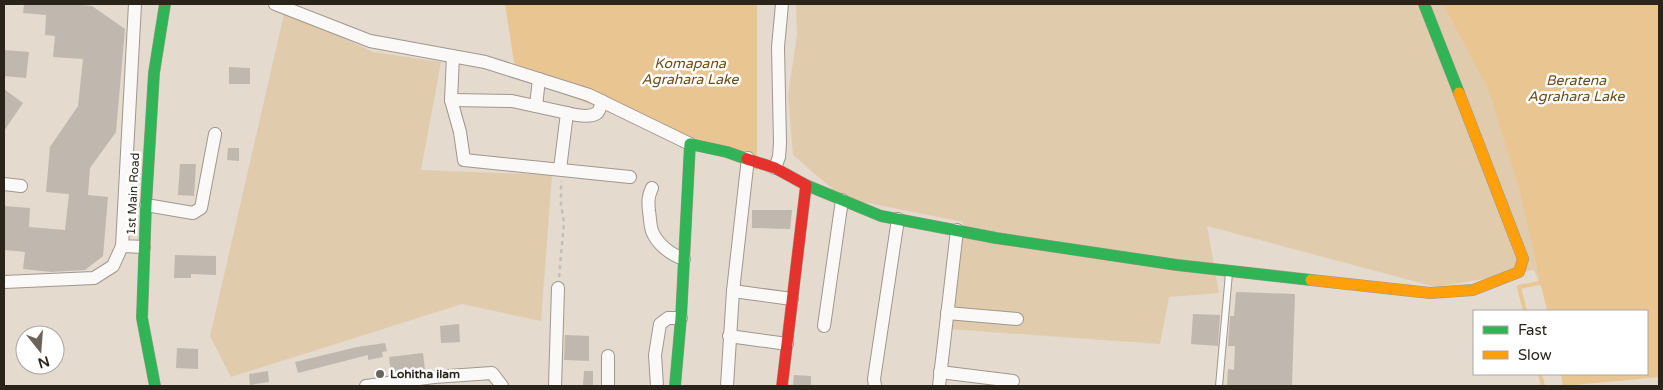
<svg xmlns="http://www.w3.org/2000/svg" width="1663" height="390" font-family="'Varela Round',sans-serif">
  <rect width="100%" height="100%" fill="#e4dacd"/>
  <g fill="#e1cbad">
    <polygon points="796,4 1659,4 1647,311 1551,311 1534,270 1436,287 1207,226 1219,293 1169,297 1160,344 949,329 963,222 843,198 793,155 788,95 797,35"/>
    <polygon points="285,10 373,52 441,62 421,170 552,175 541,321 462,304 231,377 210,336"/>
  </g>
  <g fill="#e9c592">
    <polygon points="505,4 757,4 757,170 516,75"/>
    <polygon points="1443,4 1659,4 1659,377 1563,386 1561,374 1647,374 1647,311 1547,311 1519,187 1488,88"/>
  </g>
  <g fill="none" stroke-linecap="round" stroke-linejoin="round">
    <g stroke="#e9c592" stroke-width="4">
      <polyline points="1525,311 1519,287 1544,282"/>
      <polyline points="1540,374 1543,386"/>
    </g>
  </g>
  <g fill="#c0b8ae">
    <polygon points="24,4 70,4 92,6 125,29 116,132 90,168 88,195 108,197 103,256 85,270 51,272 23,269 25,252 4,250 4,206 30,208 29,227 65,230 69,194 46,192 50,147 78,106 83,59 53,57 55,36 45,35 46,15 23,13"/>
    <polygon points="4,50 29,52 26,78 4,76"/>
    <polygon points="229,67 250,68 250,84 229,84"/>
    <polygon points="4,89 23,103 4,131"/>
    <polygon points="228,148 239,148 239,161 227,160"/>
    <polygon points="180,164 196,164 194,196 178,195"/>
    <polygon points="752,210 792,210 790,229 752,228"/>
    <polygon points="175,255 216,256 216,275 191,274 191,278 174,278"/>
    <polygon points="1236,292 1295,294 1292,386 1227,386 1228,369 1234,370 1235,346 1228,346 1230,316 1234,316"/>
    <polygon points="1193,314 1220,315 1218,346 1191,344"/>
    <polygon points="459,324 460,342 441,343 440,326"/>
    <polygon points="565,335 589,336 589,361 564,360"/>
    <polygon points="385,343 387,351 382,352 383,357 368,360 368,355 298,373 295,362 357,347"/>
    <polygon points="177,348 198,349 198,369 176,368"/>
    <polygon points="423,353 425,370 391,374 389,357"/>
    <polygon points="268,371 269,382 250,385 249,374"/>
    <polygon points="584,371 593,371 593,386 583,386"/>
    <polygon points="794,375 811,376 811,386 793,386"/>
  </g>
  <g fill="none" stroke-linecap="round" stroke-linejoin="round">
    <defs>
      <polyline id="lane" points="1219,386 1229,273"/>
      <g id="street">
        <polyline points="135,4 122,246 144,247"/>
        <polyline points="275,4 370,41 485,62 589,95 690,144"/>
        <polyline points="453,56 451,100 460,132 464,160 630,177"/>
        <polyline points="451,100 512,101 567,113 560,169"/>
        <polyline points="536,106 539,79"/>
        <path d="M567 113C575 115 590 118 597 113 600 110 601 105 602 101"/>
        <polyline points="775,168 779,157 780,143 778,47 782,4"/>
        <polyline points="4,184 21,186"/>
        <path d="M652 188C648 196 648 202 649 211 650 217 650 225 652 231 657 244 671 255 684 259"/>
        <polyline points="146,205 193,213 201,208 215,134"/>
        <polyline points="4,282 94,278 113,266 122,246"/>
        <polyline points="733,291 792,299"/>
        <polyline points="947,313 1017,319"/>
        <polyline points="824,326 842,200"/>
        <polyline points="729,336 787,344"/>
        <polyline points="940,372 1013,381"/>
        <polyline points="366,386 434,377 492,373 502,386"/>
        <polyline points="555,386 558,288"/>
        <polyline points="608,386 608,356"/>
        <polyline points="657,386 655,355 660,324 668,318 681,318"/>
        <polyline points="727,386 733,291 748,158"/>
        <polyline points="875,386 874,379 898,219"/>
        <polyline points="939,386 957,230"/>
      </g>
      <g id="fast">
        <polyline points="1424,4 1459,93"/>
        <polyline points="806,185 881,216 996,238 1177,265 1311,280"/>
        <polyline points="155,386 142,318 146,205 154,73 165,4"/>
        <polyline points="675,386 681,318 690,144 727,152 747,159"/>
      </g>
      <polyline id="slow" points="1311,280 1430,293 1473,290 1519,272 1523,259 1459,93"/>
      <polyline id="jam" points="747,159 775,168 806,185 782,386"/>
    </defs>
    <use href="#lane" stroke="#9f978e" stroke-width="8"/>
    <use href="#street" stroke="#9f978e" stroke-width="14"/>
    <use href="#fast" stroke="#9f978e" stroke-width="12"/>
    <use href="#slow" stroke="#9f978e" stroke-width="12"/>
    <use href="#jam" stroke="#9f978e" stroke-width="12"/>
    <polyline stroke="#c2beba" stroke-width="2.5" stroke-dasharray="4 4" stroke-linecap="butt" points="559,277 564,223 561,204 561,181"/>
    <use href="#lane" stroke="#fbf9f8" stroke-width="6"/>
    <use href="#street" stroke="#fbf9f8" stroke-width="12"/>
    <use href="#fast" stroke="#30b455" stroke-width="11"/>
    <use href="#slow" stroke="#ff9f0a" stroke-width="11"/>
    <use href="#jam" stroke="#e5322d" stroke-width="11"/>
  </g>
  <circle fill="#6b6459" stroke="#fff" stroke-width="2" cx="380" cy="374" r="5"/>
  <g text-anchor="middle" stroke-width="5" stroke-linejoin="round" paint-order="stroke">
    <g font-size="12" fill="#2a241b" stroke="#fff">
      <text transform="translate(133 194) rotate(-87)" y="4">1st Main Road</text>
    </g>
    <g font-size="12" font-weight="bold" fill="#2a241b" stroke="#fff" text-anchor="start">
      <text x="390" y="378">Lohitha ilam</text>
    </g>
    <g font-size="14" font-style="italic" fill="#6c4c19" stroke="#fff">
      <text x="690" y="68">Komapana<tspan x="690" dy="16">Agrahara Lake</tspan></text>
      <text x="1576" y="85">Beratena<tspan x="1576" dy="16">Agrahara Lake</tspan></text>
    </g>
  </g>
  <rect width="1663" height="390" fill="none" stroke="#2a241b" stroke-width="10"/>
  <rect x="1473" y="310" width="175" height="65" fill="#ffffff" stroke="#aaa7a4"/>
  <rect x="1483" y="326" width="25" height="8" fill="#30b455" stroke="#aaa7a4"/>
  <text x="1518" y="335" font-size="15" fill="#2a241b">Fast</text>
  <rect x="1483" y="351" width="25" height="8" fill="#ff9f0a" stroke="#aaa7a4"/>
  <text x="1518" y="360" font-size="15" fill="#2a241b">Slow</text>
  <g transform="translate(40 350) rotate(163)"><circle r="24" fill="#ffffff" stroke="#aaa7a4"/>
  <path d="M0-4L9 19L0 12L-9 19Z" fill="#6b6459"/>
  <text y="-8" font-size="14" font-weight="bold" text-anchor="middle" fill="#2a241b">N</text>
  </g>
</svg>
